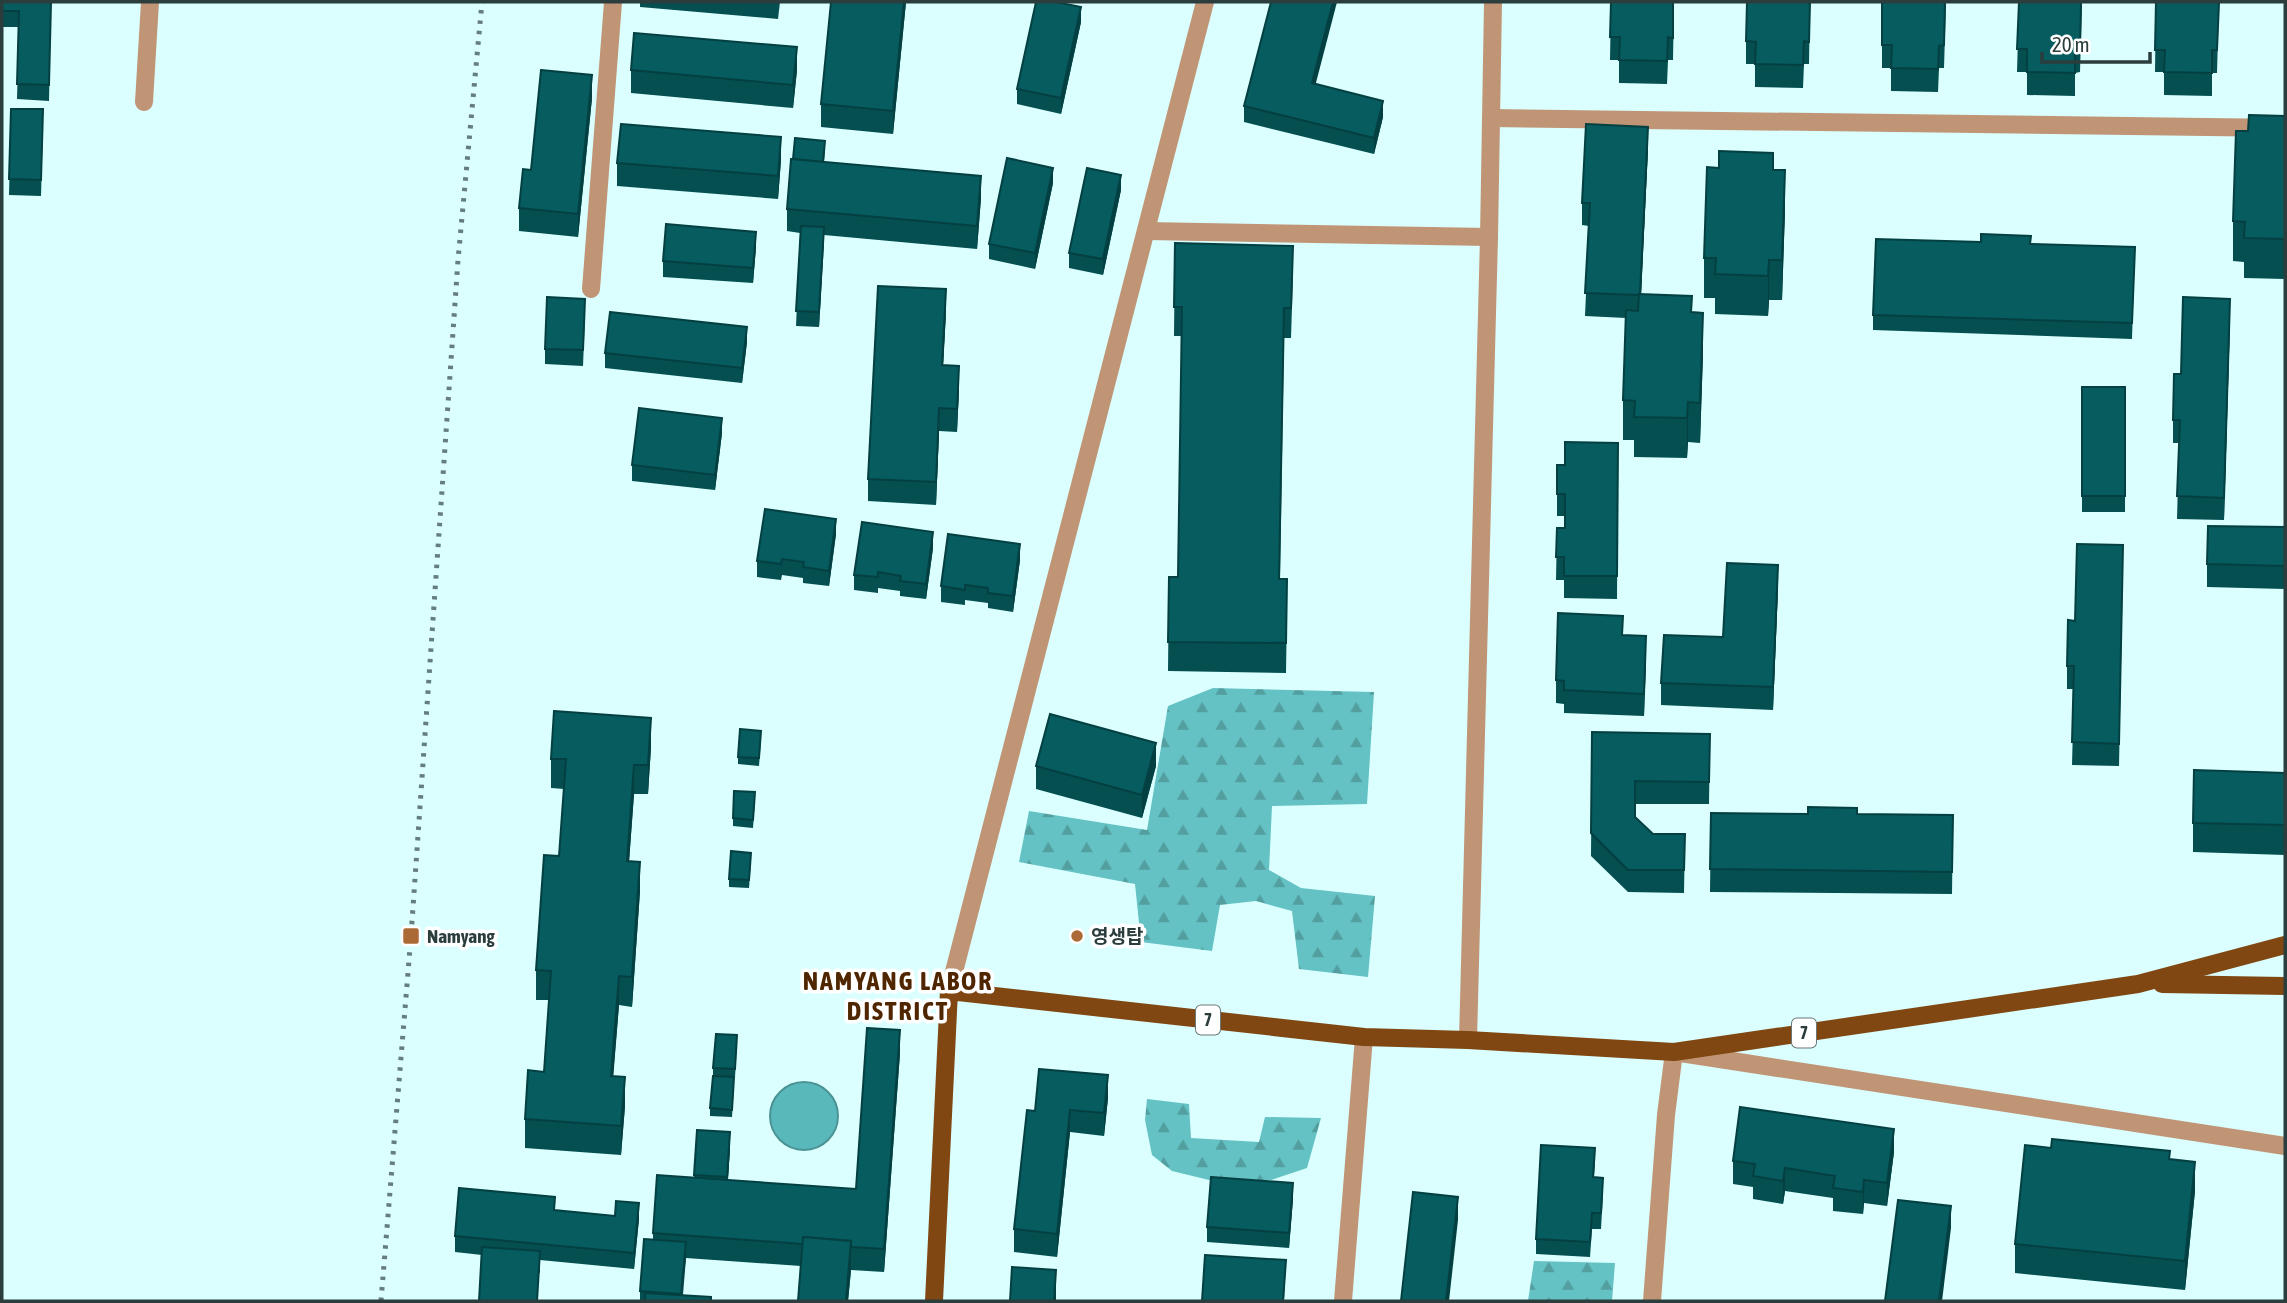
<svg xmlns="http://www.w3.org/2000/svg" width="2287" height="1303" font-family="'Asap Condensed','Noto Sans KR',sans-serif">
  <defs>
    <pattern id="forest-firs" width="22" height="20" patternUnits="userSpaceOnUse" patternTransform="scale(1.75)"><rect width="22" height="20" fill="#64c2c4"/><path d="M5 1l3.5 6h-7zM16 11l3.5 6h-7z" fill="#539fa0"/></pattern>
  </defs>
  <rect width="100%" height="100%" fill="#dbffff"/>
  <g fill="url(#forest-firs)">
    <polygon points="1213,688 1374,692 1367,804 1272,806 1269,870 1301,888 1375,896 1368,977 1299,969 1292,911 1256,901 1220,905 1212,951 1141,942 1135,884 1019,862 1029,811 1147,830 1168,706"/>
    <polygon points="1147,1099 1189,1104 1191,1138 1259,1142 1265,1117 1321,1118 1307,1168 1271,1180 1209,1180 1172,1171 1152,1155 1145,1120"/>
    <polygon points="1534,1261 1615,1263 1612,1301 1528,1301"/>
  </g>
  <circle fill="#59b8ba" stroke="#4b9394" stroke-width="2" cx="804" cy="1116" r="34"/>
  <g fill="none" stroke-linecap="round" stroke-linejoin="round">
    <g stroke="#c09576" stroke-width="18">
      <polyline points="144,102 150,2"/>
      <polyline points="1491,118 2285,128"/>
      <polyline points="1146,231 1489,237"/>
      <polyline points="591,289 613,2"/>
      <polyline points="949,991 1205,2"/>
      <polyline points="1468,1040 1489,237 1493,2"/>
      <polyline points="1343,1301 1364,1037"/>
      <polyline points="1652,1301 1666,1115 1674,1052 2285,1146"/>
    </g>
    <g stroke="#814712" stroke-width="18">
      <polyline points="2162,984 2285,986"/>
      <polyline points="934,1301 949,991 1364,1037 1468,1040 1674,1052 2138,984 2285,945"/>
    </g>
    <polyline stroke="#657d7d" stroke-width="5" stroke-dasharray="3.5 7" stroke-linecap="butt" points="381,1301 411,936 458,260 482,2"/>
  </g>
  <g fill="#054f51">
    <polygon points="2,2 51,2 49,101 17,99 19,27 2,27"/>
    <polygon points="640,2 780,2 778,19 640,7"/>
    <polygon points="831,2 906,2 893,134 821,127 821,104"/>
    <polygon points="1611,2 1674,2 1673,60 1668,60 1667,84 1619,83 1619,60 1610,60"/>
    <polygon points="1810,2 1809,64 1804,64 1803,88 1755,87 1755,64 1746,64 1746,41"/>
    <polygon points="1882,2 1946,2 1944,68 1939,68 1938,92 1891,91 1891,68 1882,68"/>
    <polygon points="2019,2 2082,2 2080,72 2075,73 2075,96 2027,95 2027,72 2017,72"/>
    <polygon points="2156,2 2219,2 2217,73 2212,73 2212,96 2164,95 2164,72 2155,72"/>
    <polygon points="1081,22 1061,114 1017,104 1017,89"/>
    <polygon points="631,70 797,70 793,108 631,93"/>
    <polygon points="1316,84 1383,117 1374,154 1244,122 1244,106"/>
    <polygon points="592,98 578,237 519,231 519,208 531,170"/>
    <polygon points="11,109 43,125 41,196 9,195"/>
    <polygon points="2285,116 2285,279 2244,278 2244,262 2233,261 2233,221 2248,131"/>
    <polygon points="825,149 824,162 981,198 977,249 824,235 819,327 796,326 800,233 787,231 787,209"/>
    <polygon points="1648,149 1641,294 1692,312 1703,353 1700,443 1688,442 1687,458 1634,457 1634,440 1623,440 1623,400 1626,318 1585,316 1589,226 1582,225 1582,203"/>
    <polygon points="781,160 778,199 617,186 617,163"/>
    <polygon points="1719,168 1773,170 1785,210 1782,300 1769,300 1768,316 1715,314 1715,298 1704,298 1704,258"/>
    <polygon points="1053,183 1035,269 989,259 989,244"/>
    <polygon points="1121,190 1103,275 1069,268 1069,253"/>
    <polygon points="1175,243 1293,275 1291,338 1284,338 1280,579 1287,608 1286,673 1168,671 1169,577 1178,577 1182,336 1174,336"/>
    <polygon points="2031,244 2135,247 2132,339 1873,330 1873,315"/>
    <polygon points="756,247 753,283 663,277 663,261"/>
    <polygon points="946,312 943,365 959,389 957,432 939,431 936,505 868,501 868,479"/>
    <polygon points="585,315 583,366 545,364 545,349"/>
    <polygon points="2230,322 2224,520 2177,519 2179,443 2173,443 2173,420 2181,374"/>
    <polygon points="747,342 742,383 605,368 605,353"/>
    <rect x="2082" y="387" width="43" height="125"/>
    <polygon points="722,433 715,490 632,481 632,465"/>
    <polygon points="1618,443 1617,599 1564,598 1564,580 1556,580 1557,528 1565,528 1565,516 1557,516 1557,494 1565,465"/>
    <polygon points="2285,527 2285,589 2207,587 2207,564"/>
    <polygon points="836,534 829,586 803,583 803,578 782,575 781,580 757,577 757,561"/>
    <polygon points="933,548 926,599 900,596 900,591 878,588 878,593 854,590 854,575"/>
    <polygon points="1020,560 1013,612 988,608 988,603 965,600 965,605 941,602 941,586"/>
    <polygon points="2123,567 2119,766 2072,765 2074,689 2067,689 2067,666 2075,621"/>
    <polygon points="1778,588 1773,710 1661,705 1661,683 1723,637"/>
    <polygon points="1623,635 1646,659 1644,716 1564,713 1564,704 1556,703 1556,680"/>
    <polygon points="1592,732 1710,734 1709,804 1635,804 1635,817 1653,834 1685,834 1684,893 1628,892 1591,856"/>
    <polygon points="761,739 759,766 738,764 738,757"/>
    <polygon points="651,747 648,794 634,794 629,861 640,891 632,1007 619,1005 613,1076 625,1106 621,1155 525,1148 525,1119 544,1072 549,1000 536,1000 536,970 559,856 564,789 551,788 551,759"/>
    <polygon points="1036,766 1156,766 1142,818 1036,789"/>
    <polygon points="2285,773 2285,855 2193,852 2193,823"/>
    <polygon points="755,800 753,828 733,826 733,818"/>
    <polygon points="1711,813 1953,815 1952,894 1710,892"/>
    <polygon points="751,861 749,888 729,887 729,879"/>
    <polygon points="737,1043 735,1077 713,1076 713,1068"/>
    <polygon points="900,1053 884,1272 851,1270 848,1301 798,1301 801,1266 686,1258 683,1295 711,1301 640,1301 640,1291 653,1240 653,1233 694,1177 697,1130 730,1148 728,1180 856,1189"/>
    <polygon points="734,1085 732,1117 710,1116 710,1108"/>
    <polygon points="1108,1098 1104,1136 1070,1132 1057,1257 1014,1252 1014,1229 1035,1111"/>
    <polygon points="1894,1152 1887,1206 1864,1203 1863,1214 1833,1211 1833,1198 1785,1191 1783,1204 1753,1199 1753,1187 1733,1184 1733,1161"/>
    <polygon points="2170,1160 2195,1191 2185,1290 2015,1273 2015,1244"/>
    <polygon points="1595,1163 1594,1177 1603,1194 1601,1229 1592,1229 1590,1257 1536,1254 1536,1239"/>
    <polygon points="1293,1199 1289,1248 1207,1242 1207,1227"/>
    <polygon points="555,1211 639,1219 634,1269 540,1260 540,1273 482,1255 455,1252 455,1236"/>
  </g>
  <g fill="#044042">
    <polygon points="904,2 906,2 893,134 893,111"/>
    <polygon points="1333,2 1337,2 1312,98 1312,83"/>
    <polygon points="1081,7 1081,22 1061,114 1061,98"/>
    <polygon points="797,47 797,70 793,108 793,85"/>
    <polygon points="592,75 592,98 578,237 578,214"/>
    <polygon points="1383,101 1383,117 1374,154 1374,138"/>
    <polygon points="1648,127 1648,149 1640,318 1640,295"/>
    <polygon points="781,137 781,160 778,199 778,176"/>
    <polygon points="1053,168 1053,183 1035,269 1035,253"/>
    <polygon points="1785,170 1785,210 1782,300 1782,260"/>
    <polygon points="1121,175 1121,190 1103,275 1103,259"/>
    <polygon points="981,176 981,198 977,249 977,226"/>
    <polygon points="824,227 824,243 819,327 819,312"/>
    <polygon points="756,232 756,247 753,283 753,268"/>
    <polygon points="1769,260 1769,300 1768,316 1768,276"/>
    <polygon points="946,289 946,312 942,388 942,365"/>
    <polygon points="2230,299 2230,322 2224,520 2224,498"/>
    <polygon points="1703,313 1703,353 1700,443 1700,403"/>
    <polygon points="747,327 747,342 742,383 742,368"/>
    <polygon points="959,366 959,389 957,432 957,409"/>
    <polygon points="1688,402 1688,442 1687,458 1687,418"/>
    <polygon points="939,408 939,431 936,505 936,482"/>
    <polygon points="722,418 722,433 715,490 715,475"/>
    <polygon points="836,519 836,534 829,586 829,571"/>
    <polygon points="933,532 933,548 926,599 926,584"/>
    <polygon points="1020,544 1020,560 1013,612 1013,596"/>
    <polygon points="1778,565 1778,588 1773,710 1773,687"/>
    <polygon points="1646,636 1646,659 1644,716 1644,694"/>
    <polygon points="651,718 651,747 648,794 648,765"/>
    <polygon points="1156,743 1156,766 1142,818 1142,795"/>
    <polygon points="634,765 634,794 627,890 627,861"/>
    <polygon points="640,862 640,891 632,1007 632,977"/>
    <polygon points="619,976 619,1005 611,1105 611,1076"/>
    <polygon points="900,1030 900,1053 884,1272 884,1249"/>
    <polygon points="1108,1075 1108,1098 1104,1136 1104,1113"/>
    <polygon points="625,1077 625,1106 621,1155 621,1126"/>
    <polygon points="1070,1110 1070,1132 1057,1257 1057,1234"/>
    <polygon points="1894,1129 1894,1152 1887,1206 1887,1183"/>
    <polygon points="730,1132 730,1148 727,1193 727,1177"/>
    <polygon points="2195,1162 2195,1191 2185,1290 2185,1261"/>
    <polygon points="1785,1168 1785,1191 1783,1204 1783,1181"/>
    <polygon points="1864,1180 1864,1203 1863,1214 1863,1192"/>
    <polygon points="1293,1183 1293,1199 1289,1248 1289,1233"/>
    <polygon points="1458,1197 1458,1220 1449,1301 1446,1301"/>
    <polygon points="639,1203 639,1219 634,1269 634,1253"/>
    <polygon points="1951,1206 1951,1228 1942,1301 1939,1301"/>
    <polygon points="851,1241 851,1270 848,1301 846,1301"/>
    <polygon points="686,1242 686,1258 681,1301 681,1294"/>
    <polygon points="1286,1260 1284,1301 1283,1301"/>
    <polygon points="1056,1270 1056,1301 1054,1301"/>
  </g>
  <g fill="#065c5e" stroke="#044042" stroke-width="2">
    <polygon points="2,2 51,2 49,85 17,84 19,11 2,11"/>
    <polygon points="831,2 904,2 893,111 821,104"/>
    <polygon points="1036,2 1056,2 1081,7 1061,98 1017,89"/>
    <polygon points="1271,2 1333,2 1312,83 1383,101 1374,138 1244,106"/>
    <polygon points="1611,2 1673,2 1673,38 1668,37 1667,61 1619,60 1620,37 1610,37"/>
    <polygon points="1747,2 1810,2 1809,42 1804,41 1803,65 1755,64 1756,42 1746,41"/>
    <polygon points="1882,2 1945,2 1944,45 1939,46 1938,69 1891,68 1892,45 1882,45"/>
    <polygon points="2019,2 2081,2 2080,49 2075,50 2075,73 2027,72 2027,49 2017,49"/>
    <polygon points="2156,2 2219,2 2217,50 2212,50 2212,73 2164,72 2165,50 2155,50"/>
    <polygon points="634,33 797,47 793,85 631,70"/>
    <polygon points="541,70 592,75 578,214 519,208 523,169 531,170"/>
    <polygon points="11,109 43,109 41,180 9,179"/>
    <polygon points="2249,115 2285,116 2285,239 2244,238 2245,222 2233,221 2236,131 2248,131"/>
    <polygon points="621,124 781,137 778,176 617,163"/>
    <polygon points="1586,124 1648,127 1640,294 1639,294 1638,295 1585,293 1590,203 1582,203"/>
    <polygon points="795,138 825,141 823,162 793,159"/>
    <polygon points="1719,151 1773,153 1773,170 1785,170 1782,260 1769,260 1768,276 1715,274 1716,258 1704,258 1707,167 1719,168"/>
    <polygon points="1007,158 1053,168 1035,253 989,244"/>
    <polygon points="791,159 981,176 977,226 787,209"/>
    <polygon points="1087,168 1121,175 1103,259 1069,253"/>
    <polygon points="666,224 756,232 753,268 663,261"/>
    <polygon points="801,226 824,227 819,312 796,311"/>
    <polygon points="1981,234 2031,236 2030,244 2135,247 2132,323 1873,315 1876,239 1981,242"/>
    <polygon points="1175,243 1293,246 1291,308 1284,308 1279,579 1287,579 1286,643 1168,642 1169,577 1178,577 1182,307 1174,307"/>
    <polygon points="878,286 946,289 942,365 959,366 957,409 939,408 936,482 868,479"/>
    <polygon points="1639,294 1692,296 1691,312 1703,313 1700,403 1688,402 1687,418 1634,417 1635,401 1623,400 1626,310 1638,311"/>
    <polygon points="547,297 585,299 583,350 545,349"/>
    <polygon points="2183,297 2230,299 2224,498 2177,496 2180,420 2173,420 2174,374 2181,374"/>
    <polygon points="610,312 747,327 742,368 605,353"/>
    <rect x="2082" y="387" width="43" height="109"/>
    <polygon points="639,408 722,418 715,475 632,465"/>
    <polygon points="1565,442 1618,443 1617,576 1564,576 1564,557 1556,557 1557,528 1565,528 1565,494 1557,494 1557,465 1565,465"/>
    <polygon points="765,509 836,519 829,571 803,567 804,562 782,559 781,564 757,561"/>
    <polygon points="862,522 933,532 926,584 900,581 901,576 878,572 878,577 854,575"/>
    <polygon points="2208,526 2285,527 2285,566 2207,564"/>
    <polygon points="948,534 1020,544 1013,596 988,593 988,588 965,585 965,590 941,586"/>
    <polygon points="2077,544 2123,545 2119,744 2072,742 2074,666 2067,666 2068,620 2075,621"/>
    <polygon points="1727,563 1778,565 1773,687 1661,683 1664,635 1723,637"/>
    <polygon points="1558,613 1623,616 1622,635 1646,636 1644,694 1564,690 1564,681 1556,680"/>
    <polygon points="554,711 651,718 648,765 634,765 627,861 640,862 632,977 619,976 611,1076 625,1077 621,1126 525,1119 528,1070 544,1072 551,971 536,970 544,855 559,856 566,759 551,759"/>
    <polygon points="1050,714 1156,743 1142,795 1036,766"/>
    <polygon points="740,729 761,731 759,758 738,757"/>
    <polygon points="1592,732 1710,734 1709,782 1635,781 1635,817 1653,834 1685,834 1684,870 1628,870 1591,833"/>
    <polygon points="2194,770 2285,773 2285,825 2193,823"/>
    <polygon points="734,791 755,792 753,820 733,818"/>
    <polygon points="1808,807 1857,808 1857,814 1953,815 1952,872 1710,869 1711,813 1808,814"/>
    <polygon points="731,851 751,853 749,880 729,879"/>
    <polygon points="867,1028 900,1030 884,1249 851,1247 851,1241 803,1237 803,1244 653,1233 657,1175 856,1189"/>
    <polygon points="716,1034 737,1035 735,1069 713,1068"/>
    <polygon points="1039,1069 1108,1075 1104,1113 1070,1110 1057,1234 1014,1229 1027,1110 1035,1111"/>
    <polygon points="713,1076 734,1077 732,1110 710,1108"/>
    <polygon points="1740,1107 1894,1129 1887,1183 1864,1180 1863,1192 1833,1188 1835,1176 1785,1168 1783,1181 1753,1176 1755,1164 1733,1161"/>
    <polygon points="697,1130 730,1132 727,1177 694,1175"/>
    <polygon points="2052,1139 2170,1151 2169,1159 2195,1162 2185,1261 2015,1244 2025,1145 2051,1148"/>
    <polygon points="1541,1145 1595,1148 1593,1177 1603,1178 1601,1213 1592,1213 1590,1242 1536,1239"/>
    <polygon points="1211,1177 1293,1183 1289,1233 1207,1227"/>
    <polygon points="459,1188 555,1197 554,1210 615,1216 616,1201 639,1203 634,1253 455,1236"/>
    <polygon points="1413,1192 1458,1197 1446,1301 1401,1301"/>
    <polygon points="1898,1200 1951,1206 1939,1301 1885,1301"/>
    <polygon points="803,1237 851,1241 846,1301 798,1301"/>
    <polygon points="644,1239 686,1242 681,1294 640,1291"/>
    <polygon points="482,1247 540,1251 537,1301 479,1301"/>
    <polygon points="1205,1255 1286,1260 1283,1301 1202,1301"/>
    <polygon points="1012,1267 1056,1270 1054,1301 1010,1301"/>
    <polygon points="645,1293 711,1297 711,1301 645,1301"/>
  </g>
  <g fill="#ab6935" stroke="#fff" stroke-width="2.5">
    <rect x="402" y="927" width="18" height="18" rx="3.5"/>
    <circle cx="1077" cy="936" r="7"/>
  </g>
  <g text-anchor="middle" stroke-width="7" stroke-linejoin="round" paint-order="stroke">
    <g fill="#fff" stroke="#6b7777" stroke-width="2">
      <rect x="1196" y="1005.5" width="24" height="29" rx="5"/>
      <rect x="1792" y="1018.5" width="24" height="29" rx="5"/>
    </g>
    <g font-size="18" font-weight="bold" fill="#2b3d3d">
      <text x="1208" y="1026">7</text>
      <text x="1804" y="1039">7</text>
    </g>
    <g font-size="19" font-weight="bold" fill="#2b3d3d" stroke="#fff" text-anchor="start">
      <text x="427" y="943">Namyang</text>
      <text x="1091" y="943">영생탑</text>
    </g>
    <g font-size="26" font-weight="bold" letter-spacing="2" fill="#502600" stroke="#fff">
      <text x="898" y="990">NAMYANG LABOR<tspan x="898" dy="30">DISTRICT</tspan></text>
    </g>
  </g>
  <rect width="2287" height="1303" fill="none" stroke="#2b3d3d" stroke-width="7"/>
  <path d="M2042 52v10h108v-10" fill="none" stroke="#2b3d3d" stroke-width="3.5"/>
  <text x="2052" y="52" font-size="21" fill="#2b3d3d" stroke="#ffffff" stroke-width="5" paint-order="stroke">20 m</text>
</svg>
